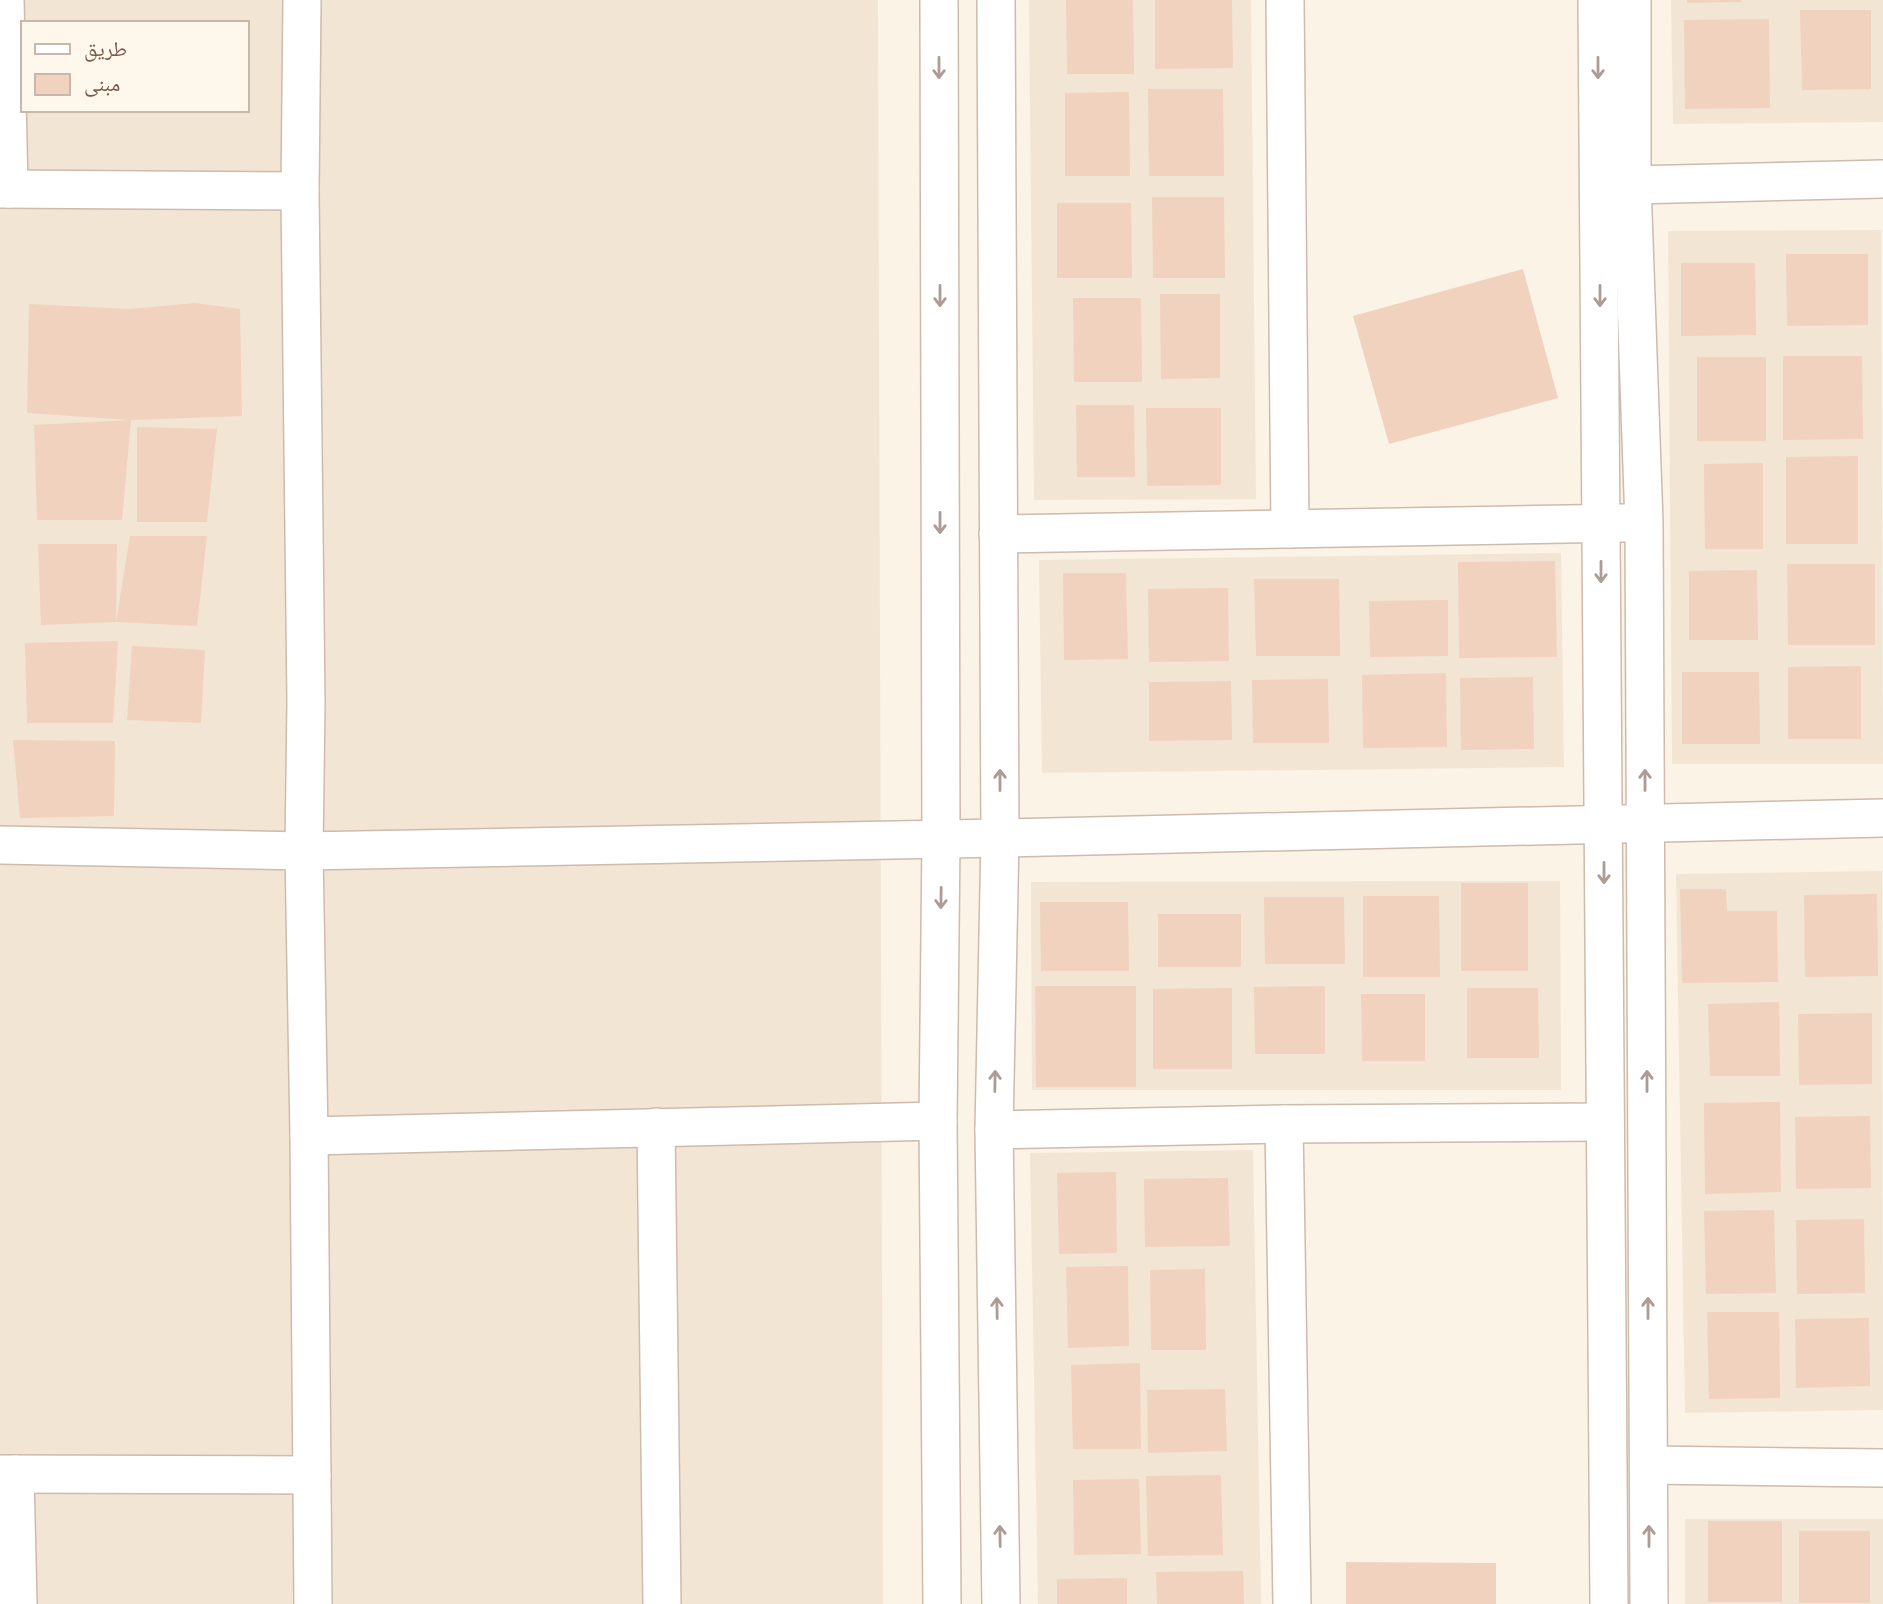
<svg xmlns="http://www.w3.org/2000/svg" width="1883" height="1604" font-family="'Golos Text','Noto Naskh Arabic',sans-serif">
  <rect width="100%" height="100%" fill="#fbf3e5"/>
  <g fill="#f3e5d4" fill-rule="evenodd">
    <path d="M0 0H878L883 1604H0ZM23 23H247V110H23Z"/>
    <polygon points="1029,0 1251,0 1256,499 1034,500"/>
    <polygon points="1671,0 1883,0 1883,122 1673,124"/>
    <polygon points="1881,230 1883,764 1672,764 1668,231"/>
    <polygon points="1561,553 1564,767 1042,773 1039,560"/>
    <polygon points="1882,871 1883,1410 1685,1413 1676,874"/>
    <polygon points="1560,881 1561,1090 1032,1090 1031,882"/>
    <polygon points="1253,1150 1261,1604 1038,1604 1030,1153"/>
    <rect x="1685" y="1519" width="198" height="85"/>
  </g>
  <g fill="#f0d2be">
    <polygon points="1066,0 1133,0 1134,74 1067,74"/>
    <polygon points="1155,0 1232,0 1233,68 1155,69"/>
    <polygon points="1687,0 1741,0 1741,2 1687,3"/>
    <polygon points="1800,10 1871,10 1871,89 1802,90"/>
    <polygon points="1769,19 1770,108 1685,109 1684,20"/>
    <polygon points="1148,89 1223,89 1224,176 1149,176"/>
    <polygon points="1129,92 1130,176 1065,176 1065,93"/>
    <polygon points="1152,197 1224,197 1225,278 1153,278"/>
    <polygon points="1057,203 1131,203 1132,278 1057,278"/>
    <polygon points="1786,254 1868,254 1868,325 1787,326"/>
    <polygon points="1681,263 1755,263 1756,335 1681,336"/>
    <polygon points="1523,269 1558,398 1389,444 1353,316"/>
    <polygon points="1160,294 1220,294 1220,378 1161,379"/>
    <polygon points="1073,298 1141,298 1142,382 1074,382"/>
    <polygon points="195,303 240,309 242,416 131,420 27,413 29,304 130,309"/>
    <polygon points="1783,356 1862,356 1863,439 1783,440"/>
    <rect x="1697" y="357" width="69" height="84"/>
    <polygon points="1076,405 1134,405 1135,477 1077,477"/>
    <polygon points="1146,408 1221,408 1221,485 1147,486"/>
    <polygon points="131,420 122,520 37,520 34,425"/>
    <polygon points="137,427 217,429 207,522 137,522"/>
    <polygon points="1858,456 1858,544 1786,544 1786,457"/>
    <polygon points="1763,463 1763,549 1705,549 1704,464"/>
    <polygon points="130,536 207,536 197,626 116,622 41,625 38,544 117,544 116,622"/>
    <polygon points="1555,561 1557,657 1459,658 1458,562"/>
    <polygon points="1787,564 1875,564 1875,645 1788,645"/>
    <polygon points="1757,570 1758,640 1689,640 1689,571"/>
    <polygon points="1063,573 1126,573 1128,659 1064,660"/>
    <polygon points="1254,579 1339,579 1340,656 1256,656"/>
    <polygon points="1228,588 1229,661 1149,662 1148,589"/>
    <polygon points="1448,600 1448,656 1370,657 1369,601"/>
    <polygon points="118,641 113,723 27,723 25,643"/>
    <polygon points="132,646 205,650 201,723 127,720"/>
    <polygon points="1861,666 1861,739 1788,739 1788,667"/>
    <polygon points="1682,672 1759,672 1760,744 1682,744"/>
    <polygon points="1446,673 1447,747 1363,748 1362,675"/>
    <polygon points="1533,677 1534,749 1461,750 1460,678"/>
    <polygon points="1328,679 1329,743 1253,743 1252,680"/>
    <polygon points="1231,681 1232,740 1149,741 1149,682"/>
    <polygon points="13,740 115,741 114,816 20,818"/>
    <rect x="1461" y="883" width="67" height="88"/>
    <polygon points="1680,889 1726,889 1727,911 1777,911 1778,982 1682,983"/>
    <polygon points="1877,894 1878,976 1805,977 1804,895"/>
    <polygon points="1363,896 1439,896 1440,977 1363,977"/>
    <polygon points="1264,897 1344,897 1345,964 1265,964"/>
    <polygon points="1040,902 1128,902 1129,971 1041,971"/>
    <rect x="1158" y="914" width="83" height="53"/>
    <polygon points="1035,986 1136,986 1136,1087 1036,1087"/>
    <polygon points="1325,986 1325,1054 1255,1054 1254,987"/>
    <polygon points="1232,988 1232,1069 1153,1069 1153,989"/>
    <polygon points="1467,988 1538,988 1539,1058 1467,1058"/>
    <polygon points="1361,994 1425,994 1425,1061 1362,1061"/>
    <polygon points="1779,1002 1780,1076 1710,1076 1708,1004"/>
    <polygon points="1872,1013 1872,1084 1799,1085 1798,1014"/>
    <polygon points="1780,1102 1781,1192 1705,1194 1704,1103"/>
    <polygon points="1870,1116 1871,1188 1796,1189 1795,1117"/>
    <polygon points="1116,1172 1117,1253 1059,1254 1057,1173"/>
    <polygon points="1228,1178 1230,1246 1145,1247 1144,1179"/>
    <polygon points="1774,1210 1776,1293 1706,1294 1704,1211"/>
    <polygon points="1864,1219 1865,1293 1797,1294 1796,1220"/>
    <polygon points="1128,1266 1129,1346 1068,1348 1066,1267"/>
    <polygon points="1205,1269 1206,1350 1151,1350 1150,1270"/>
    <polygon points="1707,1312 1779,1312 1780,1398 1709,1399"/>
    <polygon points="1869,1318 1870,1386 1796,1388 1795,1319"/>
    <polygon points="1140,1363 1141,1449 1073,1449 1071,1365"/>
    <polygon points="1225,1389 1227,1451 1148,1453 1147,1390"/>
    <polygon points="1221,1475 1223,1555 1148,1556 1146,1476"/>
    <polygon points="1139,1479 1141,1554 1074,1555 1073,1480"/>
    <rect x="1708" y="1521" width="74" height="81"/>
    <rect x="1799" y="1531" width="71" height="72"/>
    <polygon points="1346,1562 1496,1563 1496,1604 1346,1604"/>
    <polygon points="1243,1571 1244,1604 1157,1604 1156,1572"/>
    <polygon points="1127,1578 1127,1604 1057,1604 1057,1579"/>
  </g>
  <g fill="none" stroke-linecap="round" stroke-linejoin="round">
    <defs>
      <g id="minor">
        <polyline points="5,0 9,189"/>
        <polyline points="302,0 300,191 306,702 304,851 309,1136 313,1604"/>
        <polyline points="939,0 941,839 938,1121 942,1604"/>
        <polyline points="996,0 1000,838 994,1130 1001,1604"/>
        <polyline points="1285,0 1290,529"/>
        <polyline points="1597,0 1609,1604"/>
        <polyline points="1632,0 1632,185 1644,523 1649,1604"/>
        <polyline points="1632,185 1883,179"/>
        <polyline points="0,189 300,191"/>
        <polyline points="998,534 1624,523"/>
        <polyline points="0,845 304,851 1000,838 1883,818"/>
        <polyline points="1284,1124 1292,1604"/>
        <polyline points="656,1127 662,1604"/>
        <polyline points="994,1130 1284,1124 1605,1122"/>
        <polyline points="309,1136 938,1121"/>
        <polyline points="1649,1465 1883,1468"/>
        <polyline points="0,1474 312,1475"/>
        <polyline points="15,1474 18,1604"/>
      </g>
    </defs>
    <use href="#minor" stroke="#cdbbac" stroke-width="40"/>
    <use href="#minor" stroke="#fff" stroke-width="37"/>
  </g>
  <defs><path id="oneway-shaft" d="M-6 0H5M1.5-3L5.5 0L1.5 3" fill="none" stroke-width="1.6" stroke-linecap="round" stroke-linejoin="round" transform="scale(1.75)"/></defs>
  <g stroke="#ac9c93">
    <use href="#oneway-shaft" transform="translate(939 68) rotate(90)"/>
    <use href="#oneway-shaft" transform="translate(1598 68) rotate(90)"/>
    <use href="#oneway-shaft" transform="translate(940 296) rotate(90)"/>
    <use href="#oneway-shaft" transform="translate(1600 296) rotate(90)"/>
    <use href="#oneway-shaft" transform="translate(940 523) rotate(90)"/>
    <use href="#oneway-shaft" transform="translate(1601 572) rotate(90)"/>
    <use href="#oneway-shaft" transform="translate(1000 780) rotate(-90)"/>
    <use href="#oneway-shaft" transform="translate(1645 780) rotate(-90)"/>
    <use href="#oneway-shaft" transform="translate(1604 873) rotate(90)"/>
    <use href="#oneway-shaft" transform="translate(941 898) rotate(91)"/>
    <use href="#oneway-shaft" transform="translate(995 1081) rotate(-89)"/>
    <use href="#oneway-shaft" transform="translate(1647 1081) rotate(-90)"/>
    <use href="#oneway-shaft" transform="translate(997 1308) rotate(-91)"/>
    <use href="#oneway-shaft" transform="translate(1648 1308) rotate(-90)"/>
    <use href="#oneway-shaft" transform="translate(1000 1536) rotate(-91)"/>
    <use href="#oneway-shaft" transform="translate(1649 1536) rotate(-90)"/>
  </g>
  <rect x="21" y="21" width="228" height="91" fill="#fef7eb" stroke="#c7b8ab" stroke-width="2"/>
  <rect x="35" y="44" width="35" height="10" fill="#ffffff" stroke="#c7b8ab" stroke-width="2"/>
  <text x="84" y="56" font-size="21" fill="#745a4b">طريق</text>
  <rect x="35" y="74" width="35" height="21" fill="#f0d2be" stroke="#c7b8ab" stroke-width="2"/>
  <text x="84" y="91" font-size="21" fill="#745a4b">مبنى</text>
</svg>
